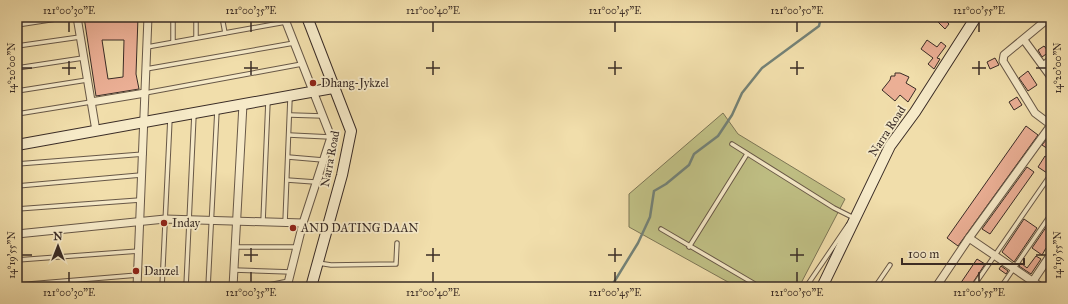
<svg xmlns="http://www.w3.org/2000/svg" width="1068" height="304" font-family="'IM FELL Great Primer',serif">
  <rect width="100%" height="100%" fill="#f1deab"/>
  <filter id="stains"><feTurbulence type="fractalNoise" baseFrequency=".005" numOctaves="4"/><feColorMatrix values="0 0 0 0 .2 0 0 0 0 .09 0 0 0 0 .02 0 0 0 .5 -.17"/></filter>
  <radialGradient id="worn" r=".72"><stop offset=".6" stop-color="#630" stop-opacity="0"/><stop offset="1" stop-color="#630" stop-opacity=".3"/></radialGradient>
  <polygon fill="#c0c085" stroke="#7d7656" points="723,113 738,134 845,199 799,287 737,287 629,227 629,194"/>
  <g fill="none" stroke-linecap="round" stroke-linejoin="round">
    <polyline stroke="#748277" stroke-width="2.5" points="611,287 638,243 650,217 654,191 666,184 689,165 694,154 718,136 732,115 742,93 762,68 819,26 821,17"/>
  </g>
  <g fill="#ebaf95" stroke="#3a2c26" fill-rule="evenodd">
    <path d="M84 17H138L136 74 139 89 96 96ZM102 40H124L123 77 108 79Z"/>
    <polygon points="942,17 949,24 945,29 937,21"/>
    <polygon points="927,40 937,47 941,42 946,46 937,58 940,59 934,69 928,64 933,58 921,49"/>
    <polygon points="1044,46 1049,52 1042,57 1038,50"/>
    <polygon points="995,58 999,65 990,69 987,62"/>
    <polygon points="1028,71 1037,85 1028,91 1019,78"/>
    <polygon points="895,73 900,73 909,77 906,83 916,89 908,102 900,95 895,101 882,90 890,80 891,76 895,76"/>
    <polygon points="1017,97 1022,105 1014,110 1009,102"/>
    <polygon points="1026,126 1038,135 958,246 947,238"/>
    <polygon points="1047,139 1051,142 1048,149 1042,145"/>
    <polygon points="1045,156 1051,160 1051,171 1047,173 1038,167"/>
    <polygon points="1027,167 1034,172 990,234 982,229"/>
    <polygon points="1024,219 1037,228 1014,262 1002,252"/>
    <polygon points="1051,220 1051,234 1048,238 1051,240 1051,249 1046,248 1042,255 1032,248"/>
    <polygon points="1036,256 1041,259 1031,274 1019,266 1021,263 1027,268"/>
    <polygon points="977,259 985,264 970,287 958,287"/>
    <polygon points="1001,266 1008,271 1006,274 999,269"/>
  </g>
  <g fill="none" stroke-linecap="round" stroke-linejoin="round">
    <defs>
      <g id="lane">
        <polyline points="222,17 225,33"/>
        <polyline points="17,25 69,17"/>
        <polyline points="196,38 196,17"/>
        <polyline points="173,42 173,17"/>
        <polyline points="17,46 80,37"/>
        <polyline points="147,47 286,22"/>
        <polyline points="1042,65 1051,57"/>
        <polyline points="17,68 83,58"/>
        <polyline points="146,69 294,43"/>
        <polyline points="17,91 87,80"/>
        <polyline points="145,93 302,64"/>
        <polyline points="17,114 91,102"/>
        <polyline points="290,115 323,116"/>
        <polyline points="289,135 330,137"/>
        <polyline points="732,144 834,208 854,218"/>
        <polyline points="288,157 323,160"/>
        <polyline points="17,164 144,154"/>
        <polyline points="287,180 315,182"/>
        <polyline points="17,186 141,175"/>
        <polyline points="17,209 140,200"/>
        <polyline points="263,222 268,101"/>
        <polyline points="285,223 290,98"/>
        <polyline points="661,229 760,287"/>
        <polyline points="236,247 297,247"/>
        <polyline points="689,247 747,154"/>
        <polyline points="17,260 139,251"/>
        <polyline points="318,263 331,265 396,264 397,243"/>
        <polyline points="234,270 291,272"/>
        <polyline points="17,285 138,275"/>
        <polyline points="162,287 170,118"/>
        <polyline points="186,287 194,114"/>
        <polyline points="208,287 217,110"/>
        <polyline points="806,287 848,225"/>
        <polyline points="875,287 890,265"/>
        <polyline points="973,287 1051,174"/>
        <polyline points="1001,287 1051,214"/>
      </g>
      <g id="street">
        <polyline points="77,17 96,131"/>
        <polyline points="1024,40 1051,77"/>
        <polyline points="91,102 145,93"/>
        <polyline points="17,234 165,219 303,223"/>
        <polyline points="969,238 1041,287"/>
        <polyline points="1033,281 1051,254"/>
        <polyline points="137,287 148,17"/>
        <polyline points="233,287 243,104"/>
        <polyline points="268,287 288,283 303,223 331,137 284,17"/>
        <polyline points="936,287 969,238 1051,125 1035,113 1003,61 1004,55 1050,17"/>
      </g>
      <g id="secondary">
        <polyline points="307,17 351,131 342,175 311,287"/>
        <polyline points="17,145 333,88"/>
        <polyline points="822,287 890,146 915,112 976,17"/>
      </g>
    </defs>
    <use href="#lane" stroke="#685847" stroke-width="5.5"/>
    <use href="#street" stroke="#685847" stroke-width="9"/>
    <use href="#secondary" stroke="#3a2c26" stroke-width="12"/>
    <use href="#lane" stroke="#f6eac8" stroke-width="3.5"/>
    <use href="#street" stroke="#f6eac8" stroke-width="7"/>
    <use href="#secondary" stroke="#f6eac8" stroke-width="10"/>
  </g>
  <path fill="none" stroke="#3a2c26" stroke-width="1.5" d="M69 22V32M251 22V32M433 22V32M615 22V32M797 22V32M979 22V32M69 61V75M251 61V75M433 61V75M615 61V75M797 61V75M979 61V75M22 68H32M62 68H76M244 68H258M426 68H440M608 68H622M790 68H804M972 68H986M1036 68H1046M251 248V262M433 248V262M615 248V262M797 248V262M22 255H32M244 255H258M426 255H440M608 255H622M790 255H804M1036 255H1046M69 272V282M251 272V282M433 272V282M615 272V282M797 272V282M979 272V282"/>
  <g fill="#8f2418" stroke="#f6eac8" stroke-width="1.5">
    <circle cx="313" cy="83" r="4"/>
    <circle cx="164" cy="223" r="4"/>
    <circle cx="293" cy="228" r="4"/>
    <circle cx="136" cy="271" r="4"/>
  </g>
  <g text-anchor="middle" stroke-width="3.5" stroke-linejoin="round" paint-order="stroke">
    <g font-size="12" fill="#3a2c26" stroke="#f6eac8" text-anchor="start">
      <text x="321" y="87">Dhang-Jykzel</text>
      <text x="172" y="227">Inday</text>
      <text x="301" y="232">AND DATING DAAN</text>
      <text x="144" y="275">Danzel</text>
    </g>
    <g font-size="12" fill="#3a2c26" stroke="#f6eac8">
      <text transform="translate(887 131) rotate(-57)" y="4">Narra Road</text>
      <text transform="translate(330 159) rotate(-79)" y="4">Narra Road</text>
    </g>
  </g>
  <rect width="1068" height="304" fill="none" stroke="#f1deab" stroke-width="44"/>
  <g transform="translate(58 246)" stroke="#f6eac8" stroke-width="3" paint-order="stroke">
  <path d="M0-3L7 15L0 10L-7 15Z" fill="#3a2c26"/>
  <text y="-6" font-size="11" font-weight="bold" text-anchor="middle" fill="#3a2c26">N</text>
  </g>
  <path d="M902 258v6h122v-6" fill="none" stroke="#3a2c26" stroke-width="2"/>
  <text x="908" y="258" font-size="12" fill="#3a2c26" stroke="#f6eac8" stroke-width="3" paint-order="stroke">100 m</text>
  <rect x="22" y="22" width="1024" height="260" fill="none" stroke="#3a2c26" stroke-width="1.5"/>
  <g font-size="10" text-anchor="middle" fill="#3a2c26">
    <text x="69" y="14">121°00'30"E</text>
    <text x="251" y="14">121°00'35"E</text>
    <text x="433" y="14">121°00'40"E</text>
    <text x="615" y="14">121°00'45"E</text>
    <text x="797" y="14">121°00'50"E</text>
    <text x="979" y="14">121°00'55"E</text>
    <text transform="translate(11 68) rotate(-90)" y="4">14°20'00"N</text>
    <text transform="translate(1057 68) rotate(-90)" y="4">14°20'00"N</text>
    <text transform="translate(11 255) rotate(-90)" y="4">14°19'55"N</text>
    <text transform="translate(1057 255) rotate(-90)" y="4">14°19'55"N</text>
    <text x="69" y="296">121°00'30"E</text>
    <text x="251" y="296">121°00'35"E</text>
    <text x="433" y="296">121°00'40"E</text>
    <text x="615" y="296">121°00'45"E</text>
    <text x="797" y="296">121°00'50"E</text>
    <text x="979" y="296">121°00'55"E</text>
  </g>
  <rect width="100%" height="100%" filter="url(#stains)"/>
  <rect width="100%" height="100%" fill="url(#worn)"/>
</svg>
